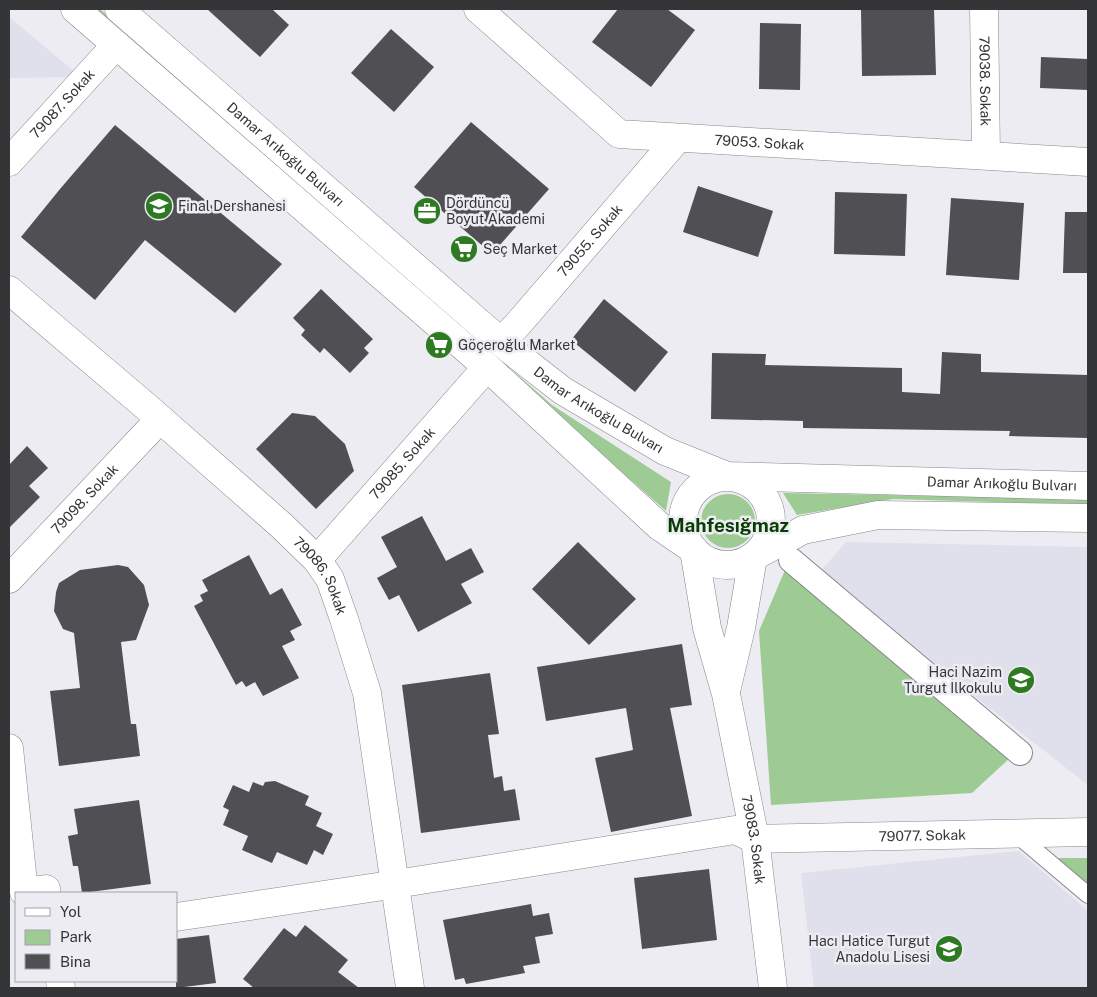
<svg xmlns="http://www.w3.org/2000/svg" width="1097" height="997" font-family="'Public Sans',sans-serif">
  <rect width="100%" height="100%" fill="#ececf2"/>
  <g fill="#e0e0ec">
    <polygon points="9,17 81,77 9,78"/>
    <polygon points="846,542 1088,547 1088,785 818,574"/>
    <polygon points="1019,851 1088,911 1088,988 814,988 801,873"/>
  </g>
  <g fill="#9ecb94">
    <polygon points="94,9 100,9 552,405 671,482 666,511"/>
    <polygon points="783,493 1088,499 1088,505 893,499 797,515"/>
    <circle cx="728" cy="521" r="27"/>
    <polygon points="785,570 1012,756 972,793 771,805 759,631"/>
    <polygon points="1055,858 1088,858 1088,887"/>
  </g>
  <g fill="#505054">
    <polygon points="207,9 272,9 289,25 260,57"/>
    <polygon points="618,9 667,9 695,30 651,87 592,42"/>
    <polygon points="861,9 934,9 936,75 862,76"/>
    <polygon points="760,23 801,24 800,90 759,89"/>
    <polygon points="391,29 434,67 394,112 351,73"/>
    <polygon points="1041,57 1088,59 1088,90 1040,88"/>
    <polygon points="471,122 549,189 492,254 414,187"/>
    <polygon points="115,125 282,264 235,313 145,240 95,300 21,237 60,189"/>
    <polygon points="698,186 773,211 758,257 683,232"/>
    <polygon points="835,192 907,194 905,256 834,254"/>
    <polygon points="951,198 1024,203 1019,280 946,275"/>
    <polygon points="1065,212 1088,212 1088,273 1063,273"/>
    <polygon points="321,289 373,339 364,348 369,353 350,373 324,348 320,353 301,335 305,330 293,318"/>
    <polygon points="604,299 668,352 635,392 571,340"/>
    <polygon points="942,352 981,354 981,372 1088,375 1088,438 1009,436 1010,431 803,428 803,421 711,419 712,353 766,354 765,365 902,368 902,392 940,394"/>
    <polygon points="292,413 315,416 345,444 354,471 316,509 256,449"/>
    <polygon points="27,446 48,468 29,486 40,497 9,528 9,465"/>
    <polygon points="422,516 446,561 471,548 484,572 461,584 472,603 418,632 399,595 389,600 377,578 397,567 381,537"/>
    <polygon points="578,542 636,599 589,645 532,589"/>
    <polygon points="249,555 270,595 282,588 302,625 290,631 295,640 282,646 299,678 263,696 255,682 246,687 242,681 236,685 194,606 203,601 200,595 208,591 202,580"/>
    <polygon points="118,565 128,567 144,585 149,605 136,640 121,642 131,724 136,724 140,756 59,766 50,691 80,688 74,633 63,629 54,611 56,592 59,583 80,570"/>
    <polygon points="682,644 692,705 670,708 692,816 611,832 595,758 633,750 626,708 546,721 537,667"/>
    <polygon points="490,673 499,734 488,735 494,778 502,776 504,791 515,789 520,820 421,833 402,685"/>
    <polygon points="275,781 309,796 305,805 322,813 316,826 333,834 323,855 314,850 307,865 277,852 272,863 242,850 248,836 223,825 229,810 223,807 233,785 249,792 253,782 263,786 265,782"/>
    <polygon points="139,800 151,884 82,893 78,866 73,866 68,836 78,834 74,809"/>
    <polygon points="709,869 717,940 642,949 634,878"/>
    <polygon points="531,904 533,916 549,913 553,934 535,937 540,963 523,966 525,973 488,980 466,984 464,978 455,980 443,920"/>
    <polygon points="305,925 348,960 338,972 359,988 254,988 243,979 284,928 296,937"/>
    <polygon points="209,935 216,983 176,988 176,939"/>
  </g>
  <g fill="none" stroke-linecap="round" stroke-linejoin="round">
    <defs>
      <polyline id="service" points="1016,834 1088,895"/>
      <polyline id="pedestrian" points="791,560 1020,753"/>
      <g id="minor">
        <path id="s1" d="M478 9 619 134 1088 162"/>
        <path id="s2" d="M984 9 986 155"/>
        <path id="s3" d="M9 162 116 45"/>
        <path id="s4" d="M9 290 149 409 282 526 317 560 330 579 344 619 367 693 410 988"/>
        <path id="s5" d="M501 342 519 323 678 138"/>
        <path id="s6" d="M317 560 487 367"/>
        <path id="s7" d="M9 579 160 419"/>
        <polyline points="9,748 24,892 46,889 46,893"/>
        <path id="s8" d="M176 917 377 887 735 830 755 839 1088 832"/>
        <polyline points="60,981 61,988"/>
      </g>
      <g id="secondary">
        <polyline points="75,9 487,367 659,526 694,550"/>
        <path id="s9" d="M119 9 509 349 563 391 665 451 727 476 1088 486"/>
        <circle cx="727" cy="521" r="44"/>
        <path id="s10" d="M694 550 707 628 726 694 755 839 773 988"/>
        <polyline points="753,557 803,530 878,515 1088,518"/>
        <polyline points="726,691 741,628 753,557"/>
      </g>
    </defs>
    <use href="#service" stroke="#87878c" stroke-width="18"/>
    <use href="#pedestrian" stroke="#87878c" stroke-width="26"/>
    <use href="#minor" stroke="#87878c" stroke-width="29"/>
    <use href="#secondary" stroke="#87878c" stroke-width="29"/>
    <use href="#service" stroke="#fff" stroke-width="16"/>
    <use href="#pedestrian" stroke="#fff" stroke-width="24"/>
    <use href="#minor" stroke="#fff" stroke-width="28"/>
    <use href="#secondary" stroke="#fff" stroke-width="28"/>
  </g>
  <defs>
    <symbol id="school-disc" viewBox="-11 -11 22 22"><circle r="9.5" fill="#2d7a22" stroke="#ececf2"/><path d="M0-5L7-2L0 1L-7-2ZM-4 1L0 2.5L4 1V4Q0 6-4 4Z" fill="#fff"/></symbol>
    <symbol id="office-disc" viewBox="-11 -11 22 22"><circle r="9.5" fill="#2d7a22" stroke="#ececf2"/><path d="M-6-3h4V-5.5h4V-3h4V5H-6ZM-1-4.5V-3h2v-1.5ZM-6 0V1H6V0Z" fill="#fff"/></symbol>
    <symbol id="supermarket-disc" viewBox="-11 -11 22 22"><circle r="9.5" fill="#2d7a22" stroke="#ececf2"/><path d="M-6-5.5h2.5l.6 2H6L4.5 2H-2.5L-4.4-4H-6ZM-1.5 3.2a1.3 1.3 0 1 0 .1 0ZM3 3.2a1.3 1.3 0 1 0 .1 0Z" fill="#fff"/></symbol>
  </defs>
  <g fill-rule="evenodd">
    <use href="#school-disc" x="143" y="190" width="32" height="32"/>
    <use href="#office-disc" x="411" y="195" width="32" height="32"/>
    <use href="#supermarket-disc" x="448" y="233" width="32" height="32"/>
    <use href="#supermarket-disc" x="423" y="329" width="32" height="32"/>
    <use href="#school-disc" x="1005" y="664" width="32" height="32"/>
    <use href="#school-disc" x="933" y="933" width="32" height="32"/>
  </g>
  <g text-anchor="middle" stroke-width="5" stroke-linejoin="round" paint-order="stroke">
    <g font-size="14" fill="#343537" stroke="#ececf2">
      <text dy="5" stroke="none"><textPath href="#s2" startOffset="72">79038. Sokak</textPath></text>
      <text dy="5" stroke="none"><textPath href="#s3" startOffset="79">79087. Sokak</textPath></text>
      <text dy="5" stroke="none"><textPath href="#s1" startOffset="329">79053. Sokak</textPath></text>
      <text dy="5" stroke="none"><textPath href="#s9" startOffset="221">Damar Arıkoğlu Bulvarı</textPath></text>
      <text dy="5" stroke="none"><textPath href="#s5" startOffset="135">79055. Sokak</textPath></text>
      <text dy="5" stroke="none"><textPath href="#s9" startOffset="626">Damar Arıkoğlu Bulvarı</textPath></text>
      <text dy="5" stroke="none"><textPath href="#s6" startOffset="129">79085. Sokak</textPath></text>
      <text dy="5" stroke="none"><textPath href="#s9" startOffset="1046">Damar Arıkoğlu Bulvarı</textPath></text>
      <text dy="5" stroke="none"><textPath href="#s7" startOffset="110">79098. Sokak</textPath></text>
      <text dy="5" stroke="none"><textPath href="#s4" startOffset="425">79086. Sokak</textPath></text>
      <text dy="5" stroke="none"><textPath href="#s8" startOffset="755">79077. Sokak</textPath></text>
      <text dy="5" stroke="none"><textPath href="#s10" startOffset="296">79083. Sokak</textPath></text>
    </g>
    <g font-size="14" fill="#343537" stroke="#ececf2" text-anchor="start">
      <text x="446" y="208">Dördüncü<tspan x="446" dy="16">Boyut Akademi</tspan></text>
      <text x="178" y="211">Final Dershanesi</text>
      <text x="483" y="254">Seç Market</text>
      <text x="458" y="350">Göçeroğlu Market</text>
      <text x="1002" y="677" text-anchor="end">Haci Nazim<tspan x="1002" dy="16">Turgut Ilkokulu</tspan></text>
      <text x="930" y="946" text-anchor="end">Hacı Hatice Turgut<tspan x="930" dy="16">Anadolu Lisesi</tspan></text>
    </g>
    <g font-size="19" font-weight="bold" fill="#093d03" stroke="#ececf2">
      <text x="728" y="532">Mahfesığmaz</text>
    </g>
  </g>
  <rect width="1097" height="997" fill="none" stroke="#343537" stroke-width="20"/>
  <rect x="15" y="892" width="162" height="90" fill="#ececf2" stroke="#a2a3a7"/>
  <rect x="25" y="908" width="25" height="8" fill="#ffffff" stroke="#a2a3a7"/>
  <text x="60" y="917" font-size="15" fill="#343537">Yol</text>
  <rect x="25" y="930" width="25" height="15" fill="#9ecb94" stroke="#a2a3a7"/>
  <text x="60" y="942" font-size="15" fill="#343537">Park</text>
  <rect x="25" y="954" width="25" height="15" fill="#505054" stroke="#a2a3a7"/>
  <text x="60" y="967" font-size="15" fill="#343537">Bina</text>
</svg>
